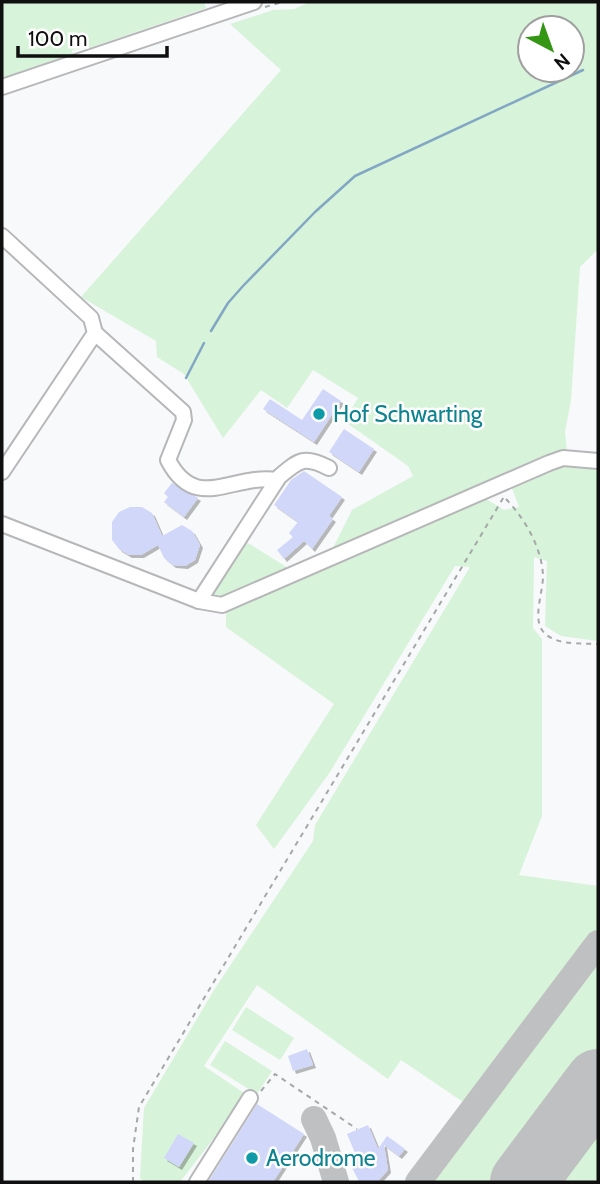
<svg xmlns="http://www.w3.org/2000/svg" width="600" height="1184" font-family="Cabin,sans-serif">
  <defs>
    <filter id="shadow"><feDropShadow dx="3" dy="3" stdDeviation="0" flood-color="#0004"/></filter>
  </defs>
  <rect width="100%" height="100%" fill="#f8f9fb"/>
  <g fill="#d7f3d9" fill-rule="evenodd">
    <polygon points="2,2 204,2 206,8 89,48 72,50 73,56 2,78"/>
    <path d="M310 2H598V249L580 267 571 400 565 432 567 451 545 455 332 550 352 510 413 476 408 466 344 421 358 398 313 370 287 408 261 390 223 438 184 374 157 357 156 341 81 297 281 70 230 24 273 10 294 9ZM530 28H572V70H530Z"/>
    <polygon points="577,464 598,466 598,641 561,636 545,626 547,561 534,557 533,628 542,639 542,816 519,875 598,886 598,935 469,1106 401,1060 388,1079 257,985 204,1066 247,1095 180,1182 144,1182 140,1178 144,1108 214,990 313,841 315,825 470,567 455,566 330,772 274,849 256,825 334,704 226,627 226,609 483,497 504,510 519,507 512,488 518,483 561,466"/>
    <polygon points="243,540 288,568 220,598 209,594"/>
    <polygon points="598,955 598,1053 501,1182 426,1182"/>
    <polygon points="246,1007 294,1038 280,1060 232,1030"/>
    <polygon points="225,1041 272,1071 257,1094 210,1065"/>
    <polygon points="598,1108 598,1182 542,1182"/>
  </g>
  <g fill="none" stroke-linecap="round" stroke-linejoin="round">
    <g stroke="#82a7c4" stroke-width="2.5">
      <polyline points="211,331 228,303 243,286 315,212 355,176 583,70"/>
      <polyline points="186,378 204,343"/>
    </g>
    <g stroke="#bfc0c1" stroke-width="26">
      <polyline points="314,1119 323,1138 336,1182"/>
      <polyline points="418,1182 598,943"/>
    </g>
    <polyline stroke="#bfc0c1" stroke-width="66" points="523,1182 598,1082"/>
  </g>
  <g fill="#d1d7f9" filter="url(#shadow)">
    <polygon points="323,389 341,401 314,442 263,409 270,399 302,420"/>
    <polygon points="344,429 374,449 359,472 329,452"/>
    <polygon points="304,471 342,497 329,516 333,519 312,549 304,541 284,559 277,550 293,537 289,533 298,522 274,505 291,480"/>
    <polygon points="172,483 198,498 184,517 164,502 168,497 164,493"/>
    <polygon points="130,507 142,507 152,513 162,536 182,525 192,531 200,545 195,560 185,566 173,565 164,558 158,545 141,555 129,555 119,549 112,540 112,522 119,512"/>
    <polygon points="307,1049 313,1065 293,1071 288,1056"/>
    <polygon points="257,1104 304,1134 273,1182 208,1182"/>
    <polygon points="368,1125 378,1149 387,1136 405,1149 399,1156 384,1145 388,1170 377,1182 359,1181 351,1166 355,1153 347,1134"/>
    <polygon points="178,1134 194,1143 179,1167 164,1158"/>
  </g>
  <g fill="none" stroke-linecap="round" stroke-linejoin="round">
    <defs>
      <g id="minor">
        <polyline points="2,87 254,2"/>
        <polyline points="2,236 91,318 95,333 2,472"/>
        <path d="M95 333 183 412 184 420 168 460C196 514 233 473 277 480"/>
        <polyline points="2,524 199,601 222,605 549,463 563,458 598,461"/>
        <path d="M199 601 279 477C299 460 304 455 329 468"/>
        <polyline points="197,1182 250,1098"/>
      </g>
    </defs>
    <use href="#minor" stroke="#b7b7b9" stroke-width="18"/>
    <g stroke="#a6a7a8" stroke-width="2" stroke-dasharray="5 5" stroke-linecap="butt">
      <polyline points="265,7 282,2"/>
      <path d="M506 499C525 519 542 548 543 576 543 592 533 617 542 630 553 646 581 643 598 644"/>
      <polyline points="261,1091 275,1074 357,1129"/>
      <polyline points="133,1182 133,1149 139,1107 505,495"/>
    </g>
    <use href="#minor" stroke="#fff" stroke-width="14"/>
  </g>
  <g fill="#0f9aa8" stroke="#fff" stroke-width="2.5">
    <circle cx="319" cy="414" r="7"/>
    <circle cx="252" cy="1158" r="7"/>
  </g>
  <g text-anchor="middle" stroke-width="5" stroke-linejoin="round" paint-order="stroke">
    <g font-size="23" fill="#0d838f" stroke="#fff" text-anchor="start">
      <text x="333" y="422">Hof Schwarting</text>
      <text x="266" y="1166">Aerodrome</text>
    </g>
  </g>
  <rect width="600" height="1184" fill="none" stroke="#0f0f0f" stroke-width="7"/>
  <g transform="translate(551 49) rotate(139)"><circle r="33" fill="#ffffff" stroke="#9f9f9f" stroke-width="2"/>
  <path d="M0-5L12 26L0 18L-12 26Z" fill="#359616"/>
  <text y="-10" font-size="19" font-weight="bold" text-anchor="middle" fill="#0f0f0f">N</text>
  </g>
  <path d="M18 46v10h149v-10" fill="none" stroke="#0f0f0f" stroke-width="3.5"/>
  <text x="28" y="46" font-size="21" fill="#0f0f0f" stroke="#ffffff" stroke-width="5" paint-order="stroke">100 m</text>
</svg>
